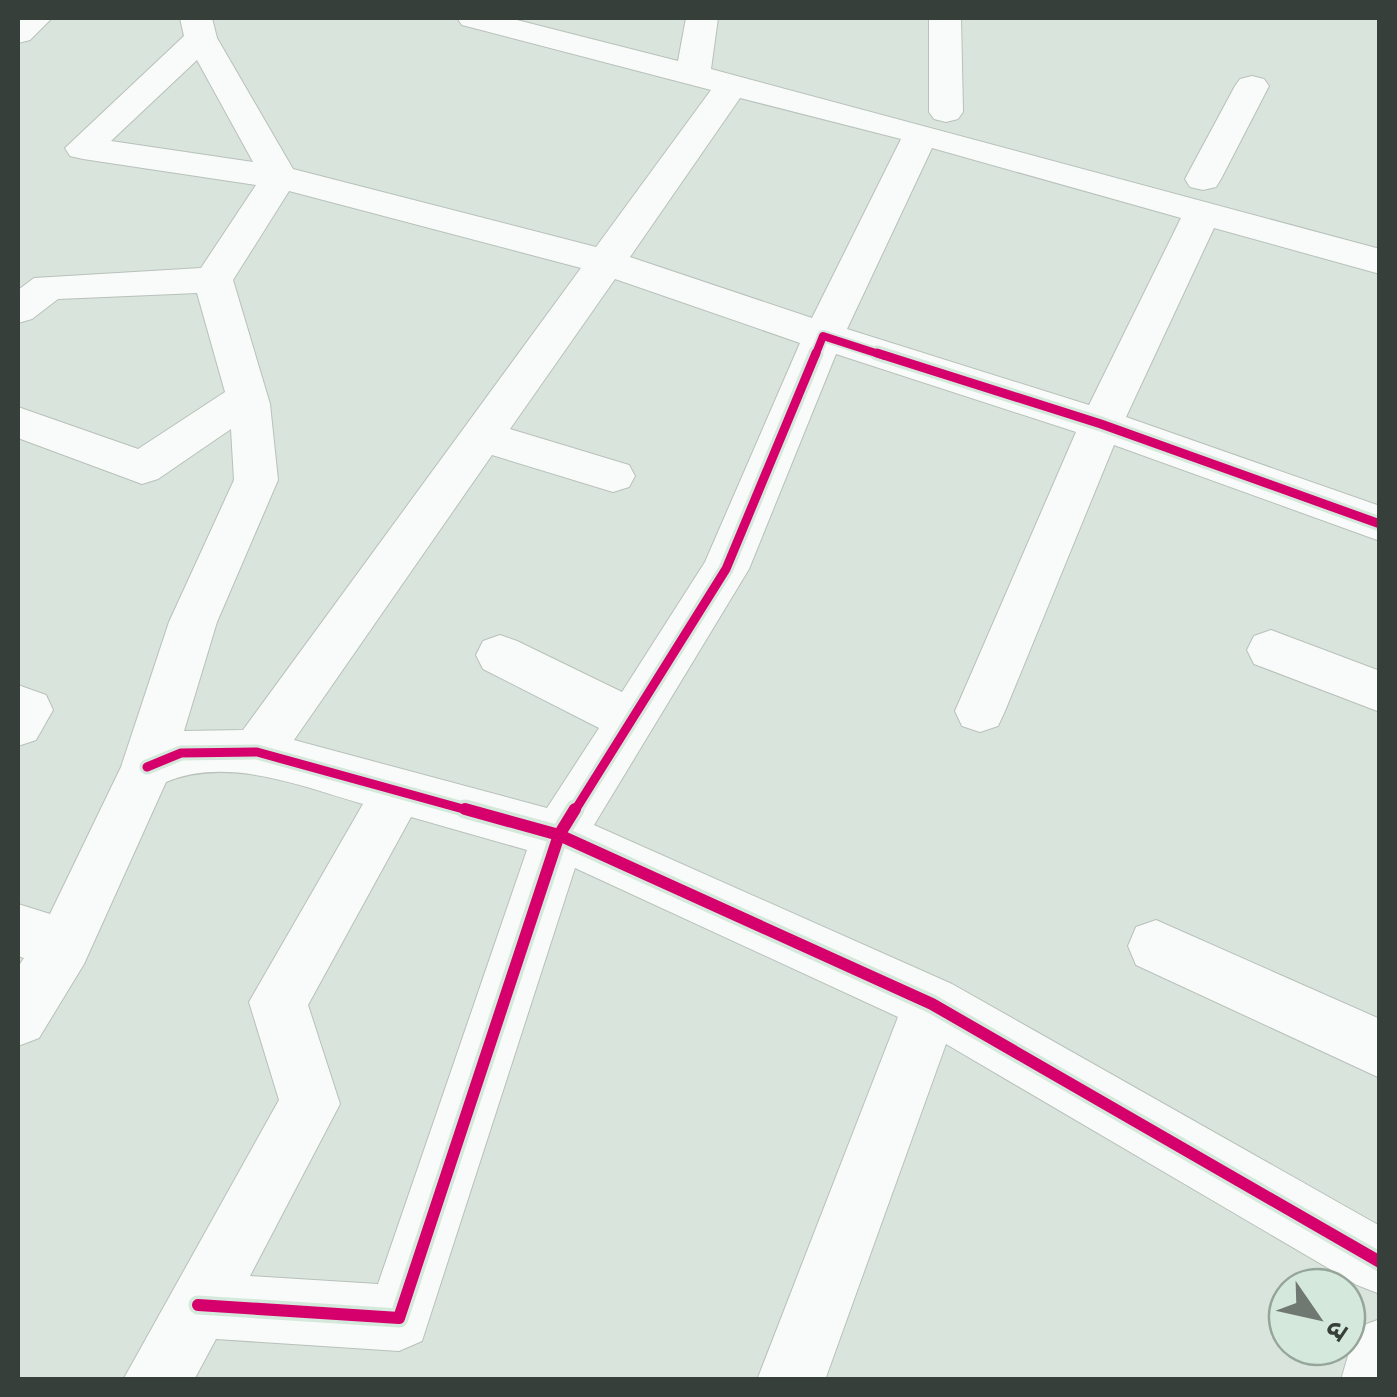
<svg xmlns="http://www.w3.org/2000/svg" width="1397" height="1397" font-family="Manrope,'Noto Sans Devanagari',sans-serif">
  <rect width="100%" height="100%" fill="#d9e4dc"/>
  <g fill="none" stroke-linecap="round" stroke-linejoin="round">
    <defs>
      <g id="minor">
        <polygon points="18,18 52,18 30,40 18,43"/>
        <path d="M180 18H212L217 38 293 169 596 247 711 90 462 25 457 18H509L678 61 686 18H718L711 69 1380 249V274L1214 228 1126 417 1380 506V541L1114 445 1005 711 998 726 980 732 962 726 955 711 1076 432 836 354 749 569 594 825 952 984 1380 1226V1294L1357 1285 946 1044 825 1380H757L898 1017 575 868 422 1341 399 1351 216 1339 194 1380H123L279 1100 249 1002 363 804C301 786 228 756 166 782L84 964 39 1038 18 1046V967L24 958 18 956V904L50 914 121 767 169 622 234 480 231 429 158 479 142 484 18 438V407L138 449 225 392 197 293 58 299 32 319 18 323V290L34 278 201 268 256 185 83 159 70 156 65 148 184 36ZM197 60 253 162 111 141ZM740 98 901 139 812 318 630 257ZM932 148 1181 218 1089 405 847 329ZM289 191 581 268 243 730 184 731 217 622 278 480 270 404 233 280ZM615 279 800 343 705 562 622 692 517 641 500 635 483 641 476 655 483 669 599 728 547 808 294 740 492 455 613 492 629 487 635 476 629 465 510 429ZM411 817 527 850 378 1284 250 1276 340 1104 308 1005Z"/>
        <polygon points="929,18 961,18 963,112 958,119 946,122 934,119 929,112"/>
        <polygon points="1252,76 1264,79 1269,86 1221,179 1216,187 1203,190 1190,187 1185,179 1235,86 1240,79"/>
        <polygon points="1271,630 1380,671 1380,712 1254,664 1247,650 1254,636"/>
        <polygon points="18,685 46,695 53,710 36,740 18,746"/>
        <polygon points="1156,920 1380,1019 1380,1078 1136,965 1128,946 1136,927"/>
        <polygon points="1380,1319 1380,1380 1341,1380 1356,1328"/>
      </g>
    </defs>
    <use href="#minor" stroke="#b8c1ba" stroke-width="2"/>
    <use href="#minor" fill="#f9fbfa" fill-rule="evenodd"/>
    <defs>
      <polyline id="cycleway-far2" points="815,356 823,336 885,356"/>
      <g id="cycleway-far1">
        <polyline points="877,353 1101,424 1380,524"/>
        <polyline points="147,767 181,753 257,752 474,812"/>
        <polyline points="574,812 726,569 816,353"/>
      </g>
      <g id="cycleway">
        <polyline points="465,809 559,835 932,1004 1380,1262"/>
        <polyline points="198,1305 399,1318 559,835 575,809"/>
      </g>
    </defs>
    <use href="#cycleway-far2" stroke="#d4e9db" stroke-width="12"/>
    <use href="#cycleway-far1" stroke="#d4e9db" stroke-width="15"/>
    <use href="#cycleway" stroke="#d4e9db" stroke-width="19"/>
    <use href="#cycleway-far2" stroke="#d6006c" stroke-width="8"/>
    <use href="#cycleway-far1" stroke="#d6006c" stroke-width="9"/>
    <use href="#cycleway" stroke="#d6006c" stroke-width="12"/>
  </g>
  <rect width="1397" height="1397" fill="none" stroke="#363f39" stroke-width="40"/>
  <g transform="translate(1317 1317) rotate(124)"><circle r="48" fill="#d4e9db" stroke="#95a59a" stroke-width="2.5"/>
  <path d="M0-8L18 38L0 25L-18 38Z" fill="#6f7972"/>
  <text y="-15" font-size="28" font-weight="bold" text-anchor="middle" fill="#363f39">उ</text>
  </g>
</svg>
